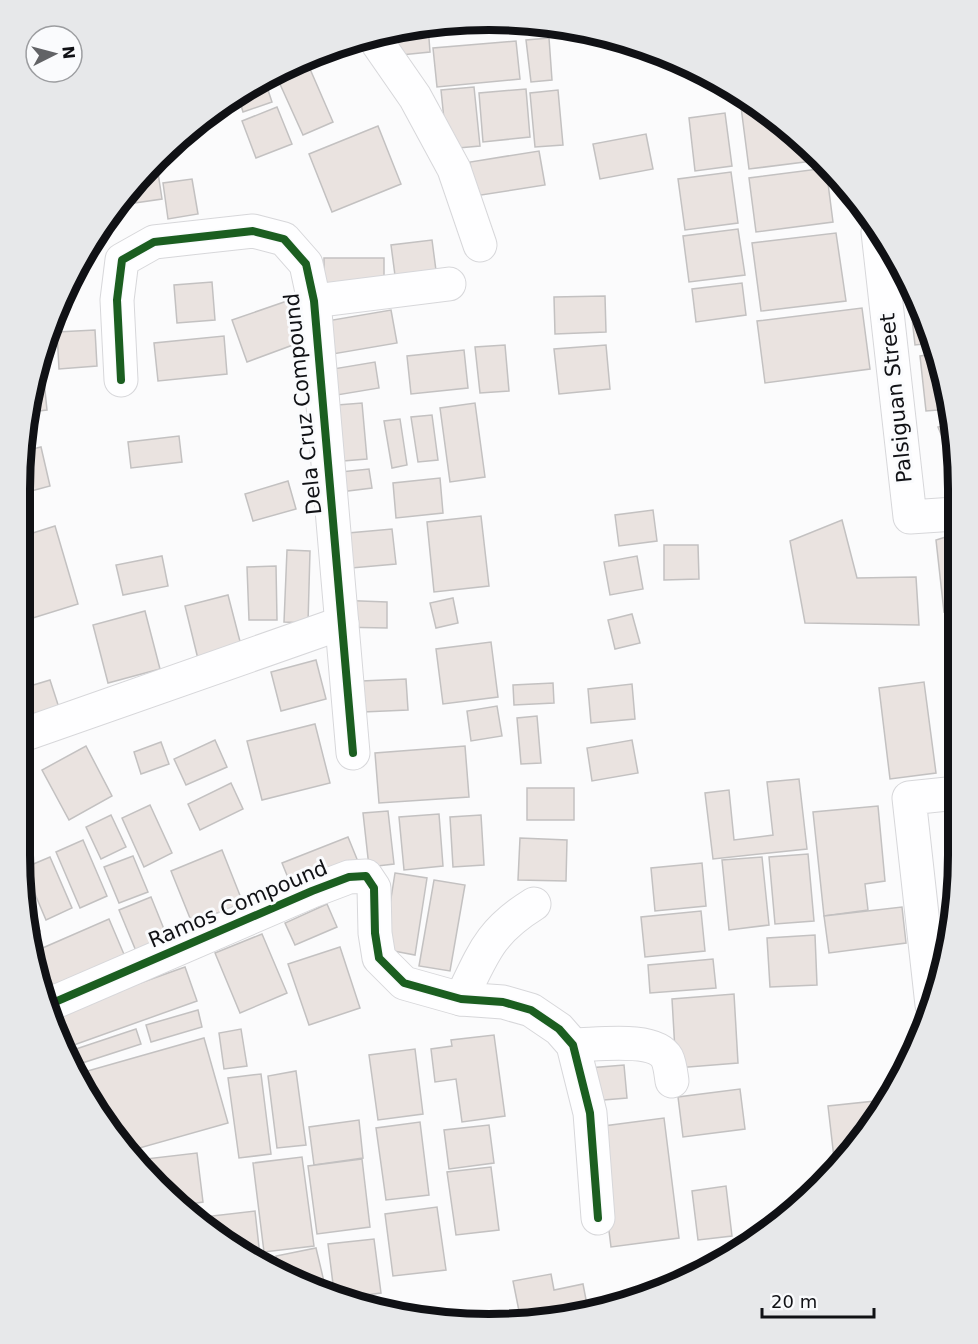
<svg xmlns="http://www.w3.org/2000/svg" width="978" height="1344" font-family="'DejaVu Sans',sans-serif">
  <rect width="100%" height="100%" fill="#fbfbfc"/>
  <g fill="#eae3e0" stroke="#c3c1c1" stroke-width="1.5">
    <polygon points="493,22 527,23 527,26 494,29"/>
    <polygon points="428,25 430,52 391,56 389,32"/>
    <polygon points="549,38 552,80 531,82 526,40"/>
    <polygon points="516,41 520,79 437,87 433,48"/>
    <polygon points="324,52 325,55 306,62 305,59"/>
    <polygon points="310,69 333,122 303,135 279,82"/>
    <polygon points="264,78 272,102 243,112 238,95"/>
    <polygon points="474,87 480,146 447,149 441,90"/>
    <polygon points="526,89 530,137 483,142 479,93"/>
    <polygon points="558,90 563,145 535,147 530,93"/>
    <polygon points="756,105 798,136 821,160 749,169 741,107"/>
    <polygon points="277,107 292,144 256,158 242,121"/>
    <polygon points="725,113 732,166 695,171 689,118"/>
    <polygon points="378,126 401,184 332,212 309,154"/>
    <polygon points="646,134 653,169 600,179 593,144"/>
    <polygon points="539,151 545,185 475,196 470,162"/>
    <polygon points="157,166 162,199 121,205"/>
    <polygon points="826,168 833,222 756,232 749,178"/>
    <polygon points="731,172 738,223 685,230 678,179"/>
    <polygon points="192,179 198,214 168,219 163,183"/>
    <polygon points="738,229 745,275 689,282 683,236"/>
    <polygon points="836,233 846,301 761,311 752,243"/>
    <polygon points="432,240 437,278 396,283 391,245"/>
    <rect x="324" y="258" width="60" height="32"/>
    <polygon points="212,282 215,320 177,323 174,285"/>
    <polygon points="742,283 746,315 696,322 692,289"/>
    <polygon points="908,283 923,309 932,343 915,345"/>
    <polygon points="605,296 606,332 555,334 554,297"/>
    <polygon points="287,301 301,342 247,362 232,320"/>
    <polygon points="862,308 870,369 765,383 757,321"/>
    <polygon points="391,310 397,343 327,355 321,322"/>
    <polygon points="95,330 97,366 59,369 57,332"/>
    <polygon points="224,336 227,374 158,381 154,343"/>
    <polygon points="505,345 509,391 480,393 475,347"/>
    <polygon points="606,345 610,389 559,394 554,349"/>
    <polygon points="464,350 468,388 411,394 407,356"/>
    <polygon points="935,354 950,409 926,411 920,356"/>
    <polygon points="375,362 379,388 325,397 321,371"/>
    <polygon points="43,371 47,410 30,412 35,372"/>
    <polygon points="362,403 367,459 331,462 325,406"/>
    <polygon points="475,403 485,477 450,482 440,408"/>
    <polygon points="432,415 438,460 418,462 411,417"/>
    <polygon points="400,419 407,465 392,468 384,421"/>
    <polygon points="954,424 955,455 950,455 938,427"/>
    <polygon points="179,436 182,462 131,468 128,442"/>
    <polygon points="41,447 50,486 20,494 24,451"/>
    <polygon points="369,469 372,488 324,494 321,474"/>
    <polygon points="440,478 443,513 396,518 393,483"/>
    <polygon points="288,481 296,509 253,521 245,494"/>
    <polygon points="653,510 657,541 619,546 615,515"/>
    <polygon points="481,516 489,586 434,592 427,522"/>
    <polygon points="842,520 857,578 916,577 919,625 805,623 790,541"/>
    <polygon points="55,526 78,604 20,622 20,537"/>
    <polygon points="392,529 396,564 340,569 337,534"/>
    <polygon points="955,534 956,609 944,612 936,540"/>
    <polygon points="664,545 698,545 699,579 664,580"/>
    <polygon points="287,550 310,551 308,623 284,622"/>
    <polygon points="162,556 168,586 123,595 116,565"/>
    <polygon points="637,556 643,589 610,595 604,562"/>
    <polygon points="276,566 277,620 249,620 247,567"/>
    <polygon points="228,595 243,653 199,663 185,606"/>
    <polygon points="453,598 458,623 436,628 430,603"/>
    <polygon points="335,600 387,602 387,628 335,627"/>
    <polygon points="145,611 160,669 108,683 93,625"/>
    <polygon points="632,614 640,643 615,649 608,620"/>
    <polygon points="491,642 498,697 443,704 436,649"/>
    <polygon points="316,660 326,699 281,711 271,672"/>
    <polygon points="406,679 408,710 340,713 339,682"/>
    <polygon points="50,680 62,717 29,727 20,689"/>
    <polygon points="924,682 936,773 890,779 879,688"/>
    <polygon points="553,683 554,703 514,705 513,685"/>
    <polygon points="632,684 635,719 591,723 588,689"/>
    <polygon points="497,706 502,736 471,741 467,711"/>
    <polygon points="537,716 541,763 521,764 517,718"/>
    <polygon points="315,724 330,783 262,800 247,741"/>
    <polygon points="215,740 227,767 186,785 174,759"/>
    <polygon points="632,740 638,773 592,781 587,748"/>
    <polygon points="161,742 169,764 141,774 134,752"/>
    <polygon points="86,746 112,796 69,820 42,770"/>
    <polygon points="465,746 469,797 379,803 375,753"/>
    <polygon points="799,779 807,849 713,859 705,793 729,790 734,840 773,835 767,782"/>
    <polygon points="231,783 243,809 200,830 188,804"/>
    <rect x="527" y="788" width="47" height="32"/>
    <polygon points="150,805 172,853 144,867 122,818"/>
    <polygon points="878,806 885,881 865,884 868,910 824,916 813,812"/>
    <polygon points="388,811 394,864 369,867 363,813"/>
    <polygon points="439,814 443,866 404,870 399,817"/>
    <polygon points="111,815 126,847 101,859 86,827"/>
    <polygon points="481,815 484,865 453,867 450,817"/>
    <polygon points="348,837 359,864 293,890 282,863"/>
    <polygon points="520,838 567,840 566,881 518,880"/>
    <polygon points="83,840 107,896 80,908 56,852"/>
    <polygon points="222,850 243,903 192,923 171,871"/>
    <polygon points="808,854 814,921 775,924 769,857"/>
    <polygon points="133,856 148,892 119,903 104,867"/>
    <polygon points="50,857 72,908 46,920 24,868"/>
    <polygon points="762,857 769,925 729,930 722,860"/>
    <polygon points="702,863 706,906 655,911 651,868"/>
    <polygon points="395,873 427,878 415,955 383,949"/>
    <polygon points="434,880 465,885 450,971 419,966"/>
    <polygon points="957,887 949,935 945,889"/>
    <polygon points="24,892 40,931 30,935"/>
    <polygon points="151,897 168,939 136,951 119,910"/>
    <polygon points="327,904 337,927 295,945 285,923"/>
    <polygon points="902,907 906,943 829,953 824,916"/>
    <polygon points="701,911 705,951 645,957 641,917"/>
    <polygon points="109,919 126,959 55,990 38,950"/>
    <polygon points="262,934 287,993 240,1013 215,953"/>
    <polygon points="815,935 817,985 770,987 767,938"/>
    <polygon points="340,947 360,1008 309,1025 288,964"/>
    <polygon points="713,959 716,988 650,993 648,965"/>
    <polygon points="185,967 197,1001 71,1046 59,1012"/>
    <polygon points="734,994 738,1063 676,1068 672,999"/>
    <polygon points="198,1010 202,1027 151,1042 146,1025"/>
    <polygon points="136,1029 141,1044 76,1065 70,1051"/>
    <polygon points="241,1029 247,1066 224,1069 219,1033"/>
    <polygon points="494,1035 505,1116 462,1122 456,1079 435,1082 431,1049 452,1046 451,1040"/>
    <polygon points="204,1038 228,1123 129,1151 98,1116 84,1072"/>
    <polygon points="415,1049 423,1114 378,1120 369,1055"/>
    <polygon points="624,1065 627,1098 592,1101 588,1068"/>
    <polygon points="296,1071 306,1145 277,1148 268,1076"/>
    <polygon points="261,1074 271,1154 239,1158 228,1078"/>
    <polygon points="740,1089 745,1129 683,1137 678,1097"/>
    <polygon points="885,1100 848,1156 834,1158 828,1106"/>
    <polygon points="664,1118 679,1238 611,1247 596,1127"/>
    <polygon points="359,1120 363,1158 314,1165 309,1127"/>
    <polygon points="420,1122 429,1195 386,1200 376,1128"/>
    <polygon points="489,1125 494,1163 449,1169 444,1130"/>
    <polygon points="197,1153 203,1202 177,1206 137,1160"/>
    <polygon points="302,1157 314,1246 264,1252 253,1163"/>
    <polygon points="362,1159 370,1227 317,1234 308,1166"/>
    <polygon points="491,1167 499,1230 456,1235 447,1172"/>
    <polygon points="726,1186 732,1236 698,1240 692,1191"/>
    <polygon points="437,1207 446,1270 393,1276 385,1214"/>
    <polygon points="255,1211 260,1256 253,1257 195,1218"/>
    <polygon points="374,1239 381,1293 350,1297 334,1292 328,1244"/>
    <polygon points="316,1248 326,1290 280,1275 276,1256"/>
    <polygon points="551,1274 554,1290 583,1284 588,1310 550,1321 521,1321 513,1281"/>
  </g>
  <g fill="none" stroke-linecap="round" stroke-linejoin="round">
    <defs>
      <g id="minor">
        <polyline points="372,35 415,97 454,169 480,245"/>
        <polyline points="878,232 910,517 955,514"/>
        <polyline points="314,301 449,284"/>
        <polyline points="121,380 117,300 122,260 154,242 253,231 284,239 306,264 314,301 353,753"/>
        <polyline points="20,736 342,623"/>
        <path d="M461 999C483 954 489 932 534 904"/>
        <polyline points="48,1005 312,891 349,877 366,876 374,888 375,933 379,958 404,983 461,999 503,1002 531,1010 559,1029 573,1045 590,1113 598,1218"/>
        <polyline points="932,1005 909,798 957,793"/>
        <path d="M573 1045C596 1045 655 1036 667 1058 670 1064 671 1074 672 1081"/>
      </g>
    </defs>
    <use href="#minor" stroke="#d7d7da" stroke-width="35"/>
    <use href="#minor" stroke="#fefeff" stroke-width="33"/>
    <defs>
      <g id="cycleway">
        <polyline points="121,380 117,300 122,260 154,242 253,231 284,239 306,264 314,301 353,753"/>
        <polyline points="48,1005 312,891 349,877 366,876 374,888 375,933 379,958 404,983 461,999 503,1002 531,1010 559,1029 573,1045 590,1113 598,1218"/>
      </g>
    </defs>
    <use href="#cycleway" stroke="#fafbfd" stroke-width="11"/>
    <use href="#cycleway" stroke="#1b5e20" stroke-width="8"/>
  </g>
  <g text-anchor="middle" stroke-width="6" stroke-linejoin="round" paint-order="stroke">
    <g font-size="21" fill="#101115" stroke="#fafbfd">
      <text transform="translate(896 398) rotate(-96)" y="7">Palsiguan Street</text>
      <text transform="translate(303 404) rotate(-96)" y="7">Dela Cruz Compound</text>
      <text transform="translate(238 904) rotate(-23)" y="7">Ramos Compound</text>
    </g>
  </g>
  <path d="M0 0H978V1344H0ZM489 30H489A459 459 0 0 1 948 489V855A459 459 0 0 1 489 1314H489A459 459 0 0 1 30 855V489A459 459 0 0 1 489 30Z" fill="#e7e8ea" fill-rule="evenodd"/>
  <path fill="none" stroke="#101115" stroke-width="8" d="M489 30H489A459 459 0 0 1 948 489V855A459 459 0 0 1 489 1314H489A459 459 0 0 1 30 855V489A459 459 0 0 1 489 30Z"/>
  <g transform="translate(54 54) rotate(84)"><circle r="28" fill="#fafbfd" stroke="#9c9da0" stroke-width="1.5"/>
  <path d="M0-4.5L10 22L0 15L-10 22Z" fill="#626366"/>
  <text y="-9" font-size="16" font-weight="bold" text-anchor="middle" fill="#101115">N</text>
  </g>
  <path d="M762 1308v9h112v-9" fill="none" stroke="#101115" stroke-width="3"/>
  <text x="771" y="1308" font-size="18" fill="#101115" stroke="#fafbfd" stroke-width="4.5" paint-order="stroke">20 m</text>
</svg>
